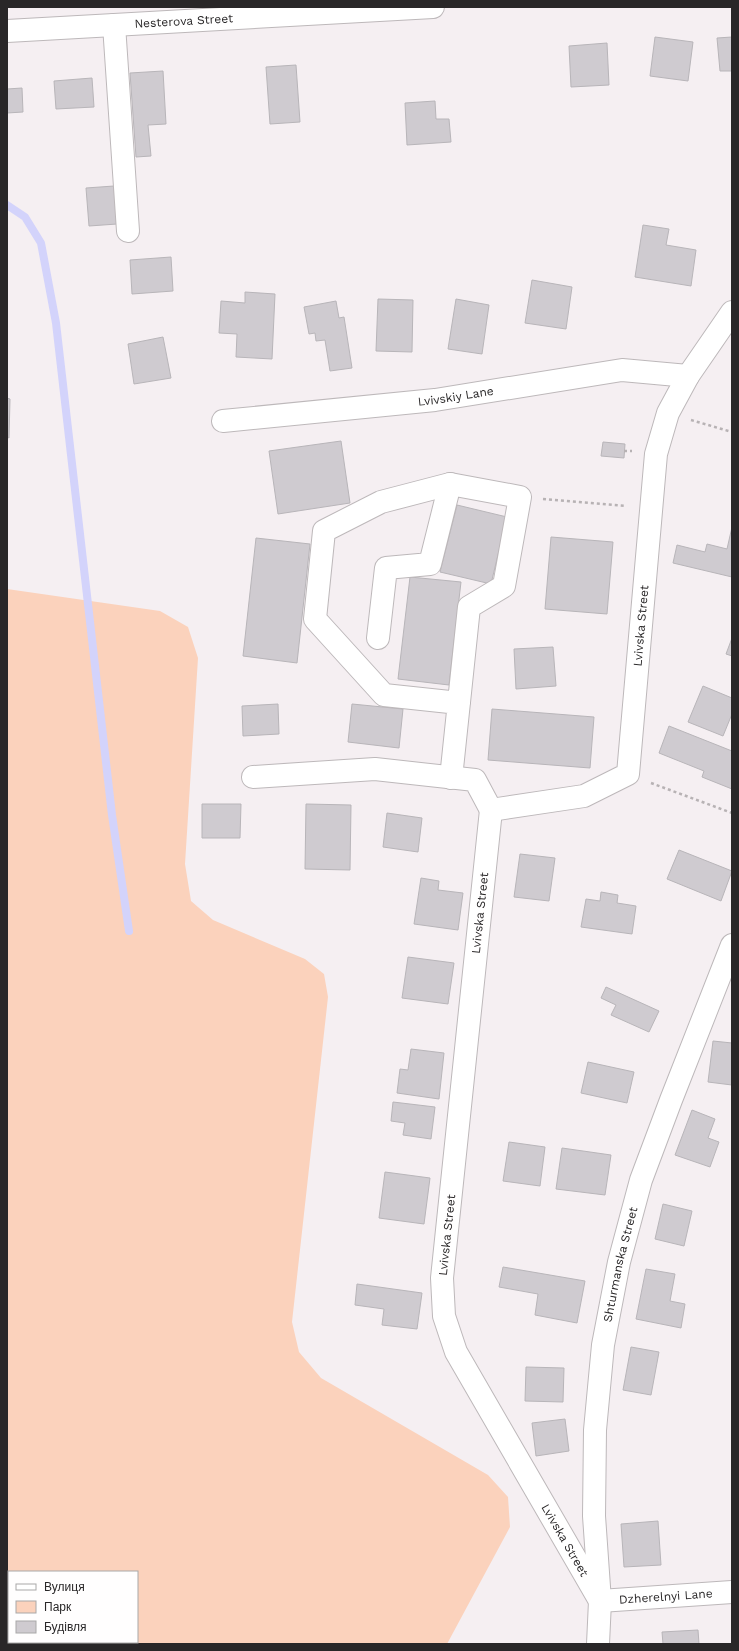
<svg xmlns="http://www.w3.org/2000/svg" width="739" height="1651" font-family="'Work Sans',sans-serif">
  <rect width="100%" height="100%" fill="#f5eff2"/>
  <path fill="#fbd2bc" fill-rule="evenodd" d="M7 589 160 611 188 627 198 658 185 864 191 901 213 920 305 959 324 974 328 997 292 1322 299 1352 321 1378 488 1475 508 1497 510 1527 447 1644H7ZM9 1572H137V1642H9Z"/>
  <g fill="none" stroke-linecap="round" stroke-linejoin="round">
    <polyline stroke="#d3d3fb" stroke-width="8" points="7,205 25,217 41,243 56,323 112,815 129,931"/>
  </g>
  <g fill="#cfcbd0" stroke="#b8b5b9">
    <polygon points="655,37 693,42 688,81 650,76"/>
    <polygon points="732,37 732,71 720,71 717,38"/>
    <polygon points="607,43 609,85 571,87 569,46"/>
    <polygon points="296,65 300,122 270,124 266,67"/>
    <polygon points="163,71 166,124 148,125 151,156 136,157 130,73"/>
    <polygon points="92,78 94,107 56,109 54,81"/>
    <polygon points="22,88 23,112 7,113 7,89"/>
    <polygon points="435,101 436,119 449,119 451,142 407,145 405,103"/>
    <polygon points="114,186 117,224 89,226 86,188"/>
    <polygon points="643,225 669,229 666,245 696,250 691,286 635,277"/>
    <polygon points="171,257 173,291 132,294 130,260"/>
    <polygon points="532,280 572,287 566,329 525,323"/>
    <polygon points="245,292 275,294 272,359 236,357 237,334 219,333 221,301 245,303"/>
    <polygon points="378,299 413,300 412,352 376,351"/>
    <polygon points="456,299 489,305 482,354 448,349"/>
    <polygon points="336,301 339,318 344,317 352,368 330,371 325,340 316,341 315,333 309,334 304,307"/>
    <polygon points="163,337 171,378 134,384 128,344"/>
    <polygon points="7,398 10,399 9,438 7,437"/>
    <polygon points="341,441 350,503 278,514 269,451"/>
    <polygon points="603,442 625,444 624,458 601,456"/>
    <polygon points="457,505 507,517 491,584 440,572"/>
    <polygon points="732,527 732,577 673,563 677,545 705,552 707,544 727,549"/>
    <polygon points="551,537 613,542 607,614 545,609"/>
    <polygon points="256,538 310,544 297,663 243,656"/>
    <polygon points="410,577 461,582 449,685 398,679"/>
    <polygon points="732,638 732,656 726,654"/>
    <polygon points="553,647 556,686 516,689 514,649"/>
    <polygon points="703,686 732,698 732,714 723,736 688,722"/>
    <polygon points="278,704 279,734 243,736 242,706"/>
    <polygon points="352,704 403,709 399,748 348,742"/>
    <polygon points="492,709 594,717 590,768 488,760"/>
    <polygon points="669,726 732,751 732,789 702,777 704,771 659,753"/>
    <polygon points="202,804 241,804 240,838 202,838"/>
    <polygon points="306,804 351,805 350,870 305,869"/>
    <polygon points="387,813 422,818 418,852 383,847"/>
    <polygon points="679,850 732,871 721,901 667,879"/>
    <polygon points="520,854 555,858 549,901 514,897"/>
    <polygon points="421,878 439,881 438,890 463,893 458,930 414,924"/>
    <polygon points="601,892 618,895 617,903 636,906 632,934 581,927 586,899 600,901"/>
    <polygon points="408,957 454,963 448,1004 402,998"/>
    <polygon points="606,987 659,1011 649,1032 611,1015 616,1005 601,998"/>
    <polygon points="713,1041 732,1043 732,1085 708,1082"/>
    <polygon points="411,1049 444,1053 439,1099 397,1093 400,1069 408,1070"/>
    <polygon points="588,1062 634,1072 627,1103 581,1093"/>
    <polygon points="393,1102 435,1107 431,1139 403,1135 405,1123 391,1121"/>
    <polygon points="692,1110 715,1119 708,1138 719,1142 710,1167 675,1155"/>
    <polygon points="509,1142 545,1147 540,1186 503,1181"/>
    <polygon points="562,1148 611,1155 605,1195 556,1189"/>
    <polygon points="385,1172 430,1178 424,1224 379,1218"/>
    <polygon points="663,1204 692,1211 684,1246 655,1239"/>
    <polygon points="503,1267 585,1281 577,1323 535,1315 538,1294 499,1287"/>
    <polygon points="646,1269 675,1274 670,1301 685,1304 681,1328 636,1319"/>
    <polygon points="357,1284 422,1293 417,1329 382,1325 384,1309 355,1305"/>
    <polygon points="631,1347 659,1352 651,1395 623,1390"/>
    <polygon points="526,1367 564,1368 563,1402 525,1401"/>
    <polygon points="565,1419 569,1451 536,1456 532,1423"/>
    <polygon points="658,1521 661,1565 624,1567 621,1524"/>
    <polygon points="698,1630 699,1644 663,1644 662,1632"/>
  </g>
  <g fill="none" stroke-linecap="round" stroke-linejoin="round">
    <defs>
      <g id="minor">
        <polyline points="114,25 128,231"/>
        <path id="s1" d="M7 31 433 7"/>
        <path id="s2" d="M223 421 435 400 622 370 688 376"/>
        <polyline points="378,638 386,568 430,564 450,484"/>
        <polyline points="253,777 375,769 475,780 491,810"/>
        <polyline points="451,778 469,607 504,586 520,497 450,484 381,502 324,531 315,619 384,695 459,703"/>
        <path id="s3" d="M491 810 442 1278 444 1316 456 1352 600 1601"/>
        <path id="s4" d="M491 810 584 796 628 774 656 454 668 413 688 376 732 312"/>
        <path id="s5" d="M600 1601 732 1592"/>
        <path id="s6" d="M598 1644 600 1601 594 1516 595 1430 603 1345 619 1262 641 1180 671 1100 732 945"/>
      </g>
    </defs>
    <use href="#minor" stroke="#bdb8ba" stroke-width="24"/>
    <g stroke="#b7b2b4" stroke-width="2.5" stroke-dasharray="3 3" stroke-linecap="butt">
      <polyline points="691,420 732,432"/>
      <polyline points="624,451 632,451"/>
      <polyline points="543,499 626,506"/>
      <polyline points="651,783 732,813"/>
    </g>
    <use href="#minor" stroke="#fff" stroke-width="22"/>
  </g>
  <g text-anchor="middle" stroke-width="3" stroke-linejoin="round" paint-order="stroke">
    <g font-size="12" fill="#292728" stroke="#fffefe">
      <text dy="4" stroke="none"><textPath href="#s1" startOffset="177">Nesterova Street</textPath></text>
      <text dy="4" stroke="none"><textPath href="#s2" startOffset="234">Lvivskiy Lane</textPath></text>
      <text dy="4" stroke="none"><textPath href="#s4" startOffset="292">Lvivska Street</textPath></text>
      <text transform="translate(480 913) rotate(-84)" y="4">Lvivska Street</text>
      <text transform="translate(447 1235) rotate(-84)" y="4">Lvivska Street</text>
      <text dy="4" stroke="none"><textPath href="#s6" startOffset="382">Shturmanska Street</textPath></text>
      <text dy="4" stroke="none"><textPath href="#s3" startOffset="764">Lvivska Street</textPath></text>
      <text dy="4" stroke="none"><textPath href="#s5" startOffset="66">Dzherelnyi Lane</textPath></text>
    </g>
  </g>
  <rect width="739" height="1651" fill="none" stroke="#292728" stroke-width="16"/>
  <rect x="8" y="1571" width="130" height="72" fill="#fffefe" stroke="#a9a8a8"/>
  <rect x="16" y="1584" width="20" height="6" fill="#ffffff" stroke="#a9a8a8"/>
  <text x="44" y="1591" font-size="12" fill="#292728">Вулиця</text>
  <rect x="16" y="1601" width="20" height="12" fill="#fbd2bc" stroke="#a9a8a8"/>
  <text x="44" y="1611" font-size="12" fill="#292728">Парк</text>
  <rect x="16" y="1621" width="20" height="12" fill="#cfcbd0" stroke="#a9a8a8"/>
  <text x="44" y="1631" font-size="12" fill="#292728">Будівля</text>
</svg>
